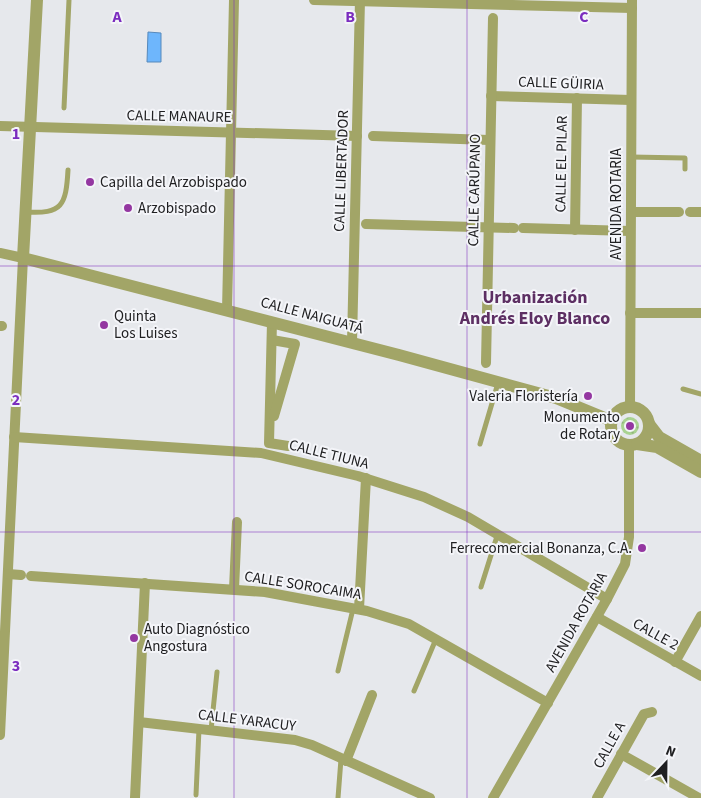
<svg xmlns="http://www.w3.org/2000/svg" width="701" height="798" font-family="'Source Sans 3',sans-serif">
  <defs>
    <pattern id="grass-dots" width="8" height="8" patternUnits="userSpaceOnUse" patternTransform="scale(1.25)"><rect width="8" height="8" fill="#a9d391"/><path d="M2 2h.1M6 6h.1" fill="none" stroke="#91b57d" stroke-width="1.8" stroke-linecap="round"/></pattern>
  </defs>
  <rect width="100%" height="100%" fill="#e6e8ec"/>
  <circle fill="url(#grass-dots)" cx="630" cy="426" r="9"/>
  <polygon fill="#6eb6fc" stroke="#5789bb" points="148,32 161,33 161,62 147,62"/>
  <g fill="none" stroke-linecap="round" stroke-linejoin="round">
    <g stroke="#a2a567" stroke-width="5">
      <polyline points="64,108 69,0"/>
      <polyline points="631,157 685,158 685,169"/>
      <path d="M26 212C62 214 66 206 68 170"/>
      <polyline points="683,389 701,394"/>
      <polyline points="480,444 498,383"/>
      <polyline points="481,587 498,533"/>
      <polyline points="338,671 353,609"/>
      <polyline points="414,691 436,639"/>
      <polyline points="211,730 217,672"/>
      <polyline points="196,795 199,729"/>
      <polyline points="338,798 341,759"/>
    </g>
    <g stroke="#a2a567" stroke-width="10">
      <polyline points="314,0 632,8"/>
      <polyline points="491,96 631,100"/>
      <polyline points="0,126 357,136"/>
      <polyline points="373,136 489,140"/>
      <polyline points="631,212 679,212"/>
      <polyline points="690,212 701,212"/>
      <polyline points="366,224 514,228"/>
      <polyline points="523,228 630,231"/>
      <polyline points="575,230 577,98"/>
      <polyline points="0,253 23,258 0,735"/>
      <polyline points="227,310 234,0"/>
      <polyline points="630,313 701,313"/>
      <polyline points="272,322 269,443 288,446"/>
      <polyline points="0,326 2,326"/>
      <polyline points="272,340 295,344 274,416"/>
      <polyline points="352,342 360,0"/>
      <polyline points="486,363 493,18"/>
      <polyline points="630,407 632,0"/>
      <polyline points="14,437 261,453 358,476 424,497 468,517 607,599"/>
      <polyline points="8,574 21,575"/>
      <polyline points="31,576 265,592 367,611 409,624 548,703"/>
      <polyline points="234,589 237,522"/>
      <polyline points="359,609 366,478"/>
      <polyline points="597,617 701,676"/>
      <polyline points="675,662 701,616"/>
      <polyline points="139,722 295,740 312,745 430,798"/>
      <polyline points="621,754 699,798"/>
      <polyline points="346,761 372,695"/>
      <polyline points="135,798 145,583"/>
      <polyline points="493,798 607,599 625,564 629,537 629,445"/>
      <polyline points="597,798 644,714 652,712"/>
    </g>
    <g stroke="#a2a567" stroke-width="12">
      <polyline points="37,0 23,258 399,355 556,398 612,421"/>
      <circle cx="630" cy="426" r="19"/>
      <polyline points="649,424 659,437 701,461"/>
      <polyline points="637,444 657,447 701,472"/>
    </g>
  </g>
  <path fill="none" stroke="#7b2cbf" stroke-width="1" stroke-opacity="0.55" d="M234 0V798M467 0V798M0 266H701M0 532H701"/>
  <g fill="#9437a1" stroke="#f4f5f9" stroke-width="2">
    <circle cx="90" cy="182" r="5"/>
    <circle cx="128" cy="208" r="5"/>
    <circle cx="104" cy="325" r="5"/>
    <circle cx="588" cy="396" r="5"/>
    <circle cx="630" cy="426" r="5"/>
    <circle cx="642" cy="548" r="5"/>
    <circle cx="134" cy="638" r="5"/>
  </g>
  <g text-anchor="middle" stroke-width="4" stroke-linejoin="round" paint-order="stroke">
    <g font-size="15" fill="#202022" stroke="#f4f5f9">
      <text transform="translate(561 83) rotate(2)" y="5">CALLE GÜIRIA</text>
      <text transform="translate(179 116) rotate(1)" y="5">CALLE MANAURE</text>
      <text transform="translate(561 164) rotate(-89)" y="5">CALLE EL PILAR</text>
      <text transform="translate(341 171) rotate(-88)" y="5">CALLE LIBERTADOR</text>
      <text transform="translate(474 190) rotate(-89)" y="5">CALLE CARÚPANO</text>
      <text transform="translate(616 204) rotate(-90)" y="5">AVENIDA ROTARIA</text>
      <text transform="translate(312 315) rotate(15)" y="5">CALLE NAIGUATÁ</text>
      <text transform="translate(329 454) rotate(14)" y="5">CALLE TIUNA</text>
      <text transform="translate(303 585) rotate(9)" y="5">CALLE SOROCAIMA</text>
      <text transform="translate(576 622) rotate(-61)" y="5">AVENIDA ROTARIA</text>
      <text transform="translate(656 634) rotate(29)" y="5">CALLE 2</text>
      <text transform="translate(247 720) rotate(7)" y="5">CALLE YARACUY</text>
      <text transform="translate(609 745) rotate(-61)" y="5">CALLE A</text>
    </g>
    <g font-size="15" fill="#202022" stroke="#f4f5f9" text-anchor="start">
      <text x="100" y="187">Capilla del Arzobispado</text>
      <text x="138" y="213">Arzobispado</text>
      <text x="114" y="321">Quinta<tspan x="114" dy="17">Los Luises</tspan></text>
      <text x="578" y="401" text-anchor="end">Valeria Floristería</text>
      <text x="620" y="422" text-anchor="end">Monumento<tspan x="620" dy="17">de Rotary</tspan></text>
      <text x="632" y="553" text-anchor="end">Ferrecomercial Bonanza, C.A.</text>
      <text x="144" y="634">Auto Diagnóstico<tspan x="144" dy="17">Angostura</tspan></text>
    </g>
    <g font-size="18" font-weight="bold" fill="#5d2f63" stroke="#f4f5f9">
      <text x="535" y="303">Urbanización<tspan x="535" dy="21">Andrés Eloy Blanco</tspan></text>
    </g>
  </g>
  <g font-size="16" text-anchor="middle" font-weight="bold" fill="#7b2cbf" stroke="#f4f5f9" stroke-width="4" stroke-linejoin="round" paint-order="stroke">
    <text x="117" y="22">A</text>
    <text x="350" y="22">B</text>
    <text x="584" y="22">C</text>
    <text x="16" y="139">1</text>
    <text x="16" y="405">2</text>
    <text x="16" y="671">3</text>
  </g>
  <g transform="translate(666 763) rotate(22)" stroke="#f4f5f9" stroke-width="4" paint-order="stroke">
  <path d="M0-4L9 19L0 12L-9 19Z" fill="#202022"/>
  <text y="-8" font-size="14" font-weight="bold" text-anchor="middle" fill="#202022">N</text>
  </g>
</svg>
